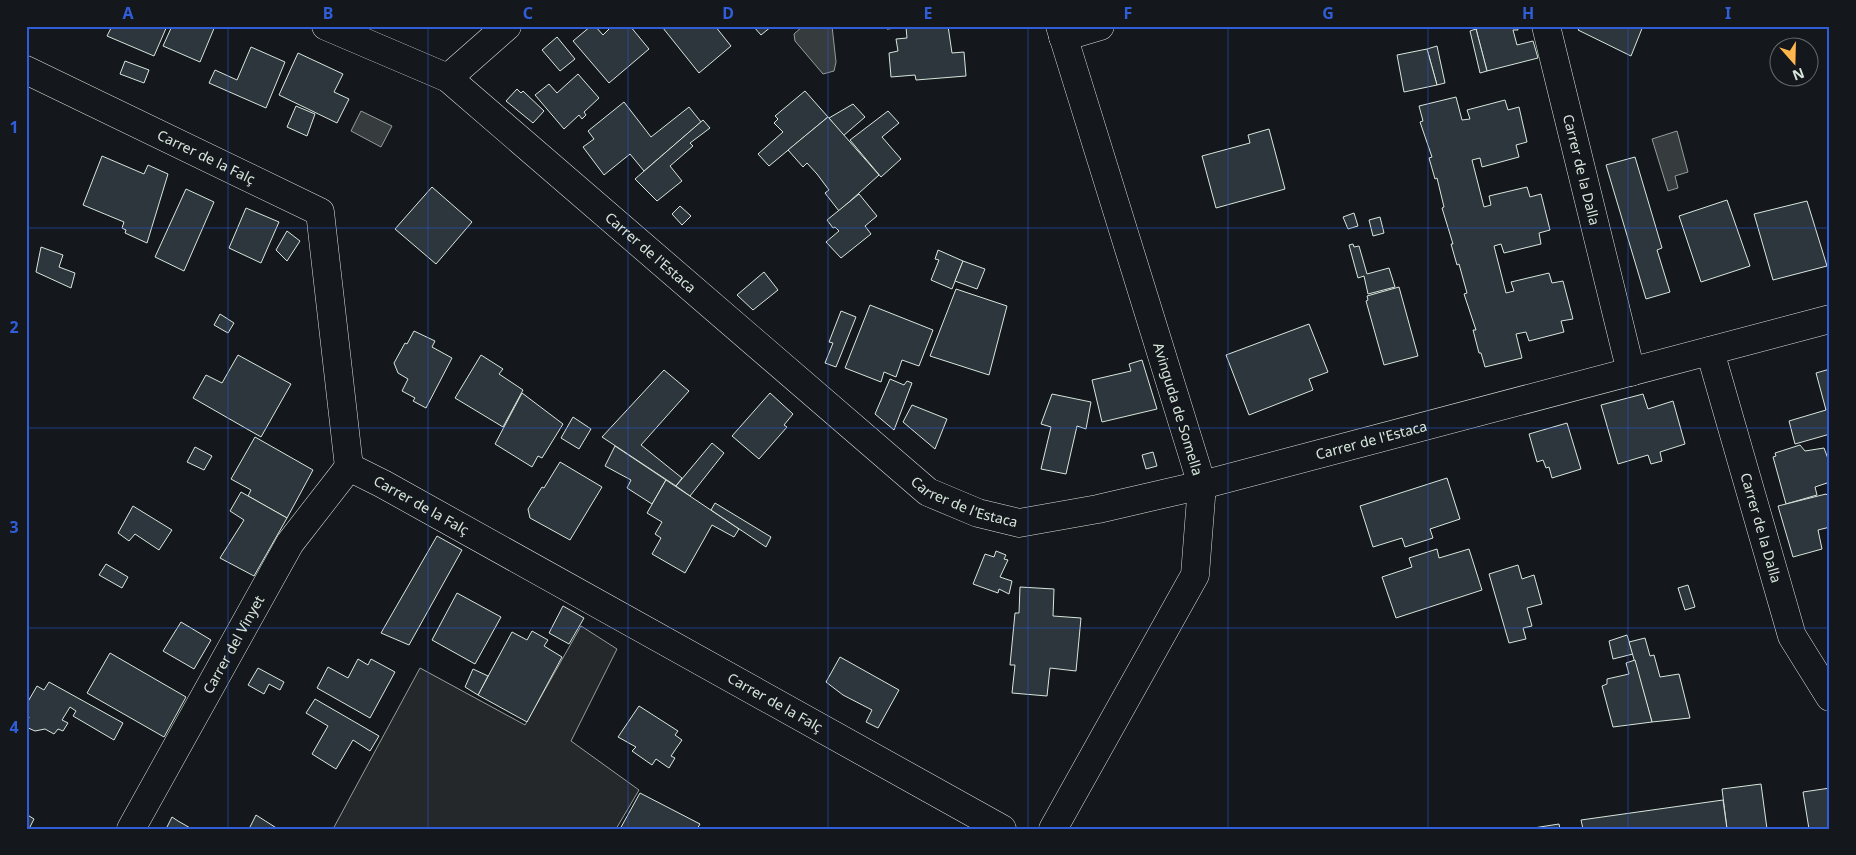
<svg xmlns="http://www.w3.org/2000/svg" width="1856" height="855" font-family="'Noto Sans',sans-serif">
  <rect width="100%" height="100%" fill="#14181c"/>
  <polygon fill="#24282b" stroke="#939e99" points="581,626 617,649 571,741 639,790 616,829 333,829 420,668 525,725"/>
  <g fill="#363b3e" stroke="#939e99">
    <polygon points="803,26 832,26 836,62 834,71 823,74 795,41 794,34"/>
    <polygon points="361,111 392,126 381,147 351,131"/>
    <polygon points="1677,131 1688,172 1675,176 1678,188 1668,191 1652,139"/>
  </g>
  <g fill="#2c363c" stroke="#d8e6dc">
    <polygon points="106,26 167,26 154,56 107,36 111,28"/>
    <polygon points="172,26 215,26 200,62 163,46"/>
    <polygon points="591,26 595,26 603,35 612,26 630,26 649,49 609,83 573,41"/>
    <polygon points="665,26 715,26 731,46 699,73 663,28"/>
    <polygon points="753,26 772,26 761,35"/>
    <polygon points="886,26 948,26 952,53 964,52 966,76 916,80 915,75 891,77 889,53 898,51 896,39 907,38 906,27 887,29"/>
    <polygon points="1517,26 1518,30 1513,30 1517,45 1533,41 1538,58 1487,71 1476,29 1490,26"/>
    <polygon points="1581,26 1643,26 1631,56 1578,30"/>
    <polygon points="1476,29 1487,71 1480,73 1470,31"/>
    <polygon points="557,37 575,59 560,71 542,50"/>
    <polygon points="1437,46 1445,83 1437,85 1427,49"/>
    <polygon points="251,47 285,62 266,108 209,83 215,70 237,80"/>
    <polygon points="1427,49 1437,85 1404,92 1397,55"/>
    <polygon points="298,53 343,74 334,92 349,99 337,123 279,95"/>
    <polygon points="125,61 149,70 144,83 120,74"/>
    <polygon points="578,74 599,98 584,112 586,115 582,119 579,115 564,129 535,95 549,84 557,93"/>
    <polygon points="517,89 521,93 523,91 544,111 533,123 506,101"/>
    <polygon points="805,91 828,117 769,166 758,154 783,132 774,123 778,119 775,116"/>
    <polygon points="1456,97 1462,120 1470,119 1467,110 1505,100 1508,110 1519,107 1527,142 1516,145 1519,157 1482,167 1480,158 1472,160 1484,207 1491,205 1489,196 1527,187 1530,197 1541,194 1550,230 1539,233 1541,244 1504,253 1501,244 1494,246 1506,293 1514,291 1511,282 1549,273 1552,283 1563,281 1573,319 1561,321 1564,332 1529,341 1526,332 1516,334 1522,358 1485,367 1481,353 1479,353 1473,330 1476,330 1464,294 1467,293 1459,264 1457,265 1451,244 1453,244 1442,208 1444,207 1437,178 1435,179 1429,158 1432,157 1420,122 1423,121 1419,106"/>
    <polygon points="624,102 651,137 689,107 701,122 644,171 630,154 604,175 583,147 594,139 588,131"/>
    <polygon points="853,104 865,117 843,136 829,118"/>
    <polygon points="296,106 315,114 307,136 287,127"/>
    <polygon points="888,111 899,123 882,137 901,159 881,177 850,140"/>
    <polygon points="828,117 879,175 839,211 825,193 829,190 817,174 807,163 803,167 788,150"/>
    <polygon points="703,120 710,128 690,143 693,146 670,166 682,181 657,201 635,179"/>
    <polygon points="1269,129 1285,189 1216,208 1202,156 1250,143 1248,135"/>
    <polygon points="102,156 144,174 148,165 168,174 147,243 125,233 126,230 122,228 124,222 83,205"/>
    <polygon points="1635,157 1662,248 1657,250 1670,292 1646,299 1606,165"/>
    <polygon points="432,187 472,222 436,264 395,229"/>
    <polygon points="186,189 214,202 184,271 155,257"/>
    <polygon points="859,194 877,216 865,226 871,234 841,258 826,242 839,231 835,227 833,228 827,220"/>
    <polygon points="1727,200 1750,266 1701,282 1679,216"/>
    <polygon points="1807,201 1827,266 1773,280 1754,214"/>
    <polygon points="680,206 691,216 682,225 672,214"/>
    <polygon points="246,208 279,222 261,263 229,248"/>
    <polygon points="1354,213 1358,226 1348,229 1343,217"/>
    <polygon points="1380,217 1384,233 1373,236 1369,220"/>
    <polygon points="287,231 300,241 287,261 276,250"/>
    <polygon points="1353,244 1354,247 1359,246 1367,274 1389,268 1395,287 1368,294 1364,276 1358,278 1349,245"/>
    <polygon points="41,247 63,255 59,267 75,273 71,288 36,272"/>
    <polygon points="938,250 963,261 952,289 931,280 939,260 935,259"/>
    <polygon points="963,261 985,269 977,289 955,281"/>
    <polygon points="764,272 778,290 753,310 737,295"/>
    <polygon points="1399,287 1418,356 1384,365 1366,301 1368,300 1367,296"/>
    <polygon points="956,289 1007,306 989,375 930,356"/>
    <polygon points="870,305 933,330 919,366 902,360 896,377 884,372 881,382 845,368"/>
    <polygon points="841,311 856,317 836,367 825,363 833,343 829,342"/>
    <polygon points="220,314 234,323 228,333 214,325"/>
    <polygon points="1309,324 1328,372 1309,379 1313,390 1249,415 1226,355"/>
    <polygon points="414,331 435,341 432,347 452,358 426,408 413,401 415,398 402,391 408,379 398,373 394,363 405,343 407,344"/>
    <polygon points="238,355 291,384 261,437 193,398 206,375 222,383"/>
    <polygon points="481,355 503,369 499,374 523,390 503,427 455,398"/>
    <polygon points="1142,360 1157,409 1102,422 1092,380 1131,371 1129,364"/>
    <polygon points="1830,369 1830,434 1795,444 1789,421 1826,410 1816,373"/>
    <polygon points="664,370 689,391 641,445 682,478 676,486 602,437"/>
    <polygon points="890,379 904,385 907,381 912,383 894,430 875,414"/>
    <polygon points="522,393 563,424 542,458 538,456 532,467 495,444"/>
    <polygon points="770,393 793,414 784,425 787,427 759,459 732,436"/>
    <polygon points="1052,394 1091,402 1086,429 1077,426 1066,474 1041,469 1051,427 1041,424"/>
    <polygon points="1643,394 1648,409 1673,401 1685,444 1660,452 1662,461 1651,464 1648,455 1618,464 1601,405"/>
    <polygon points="912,405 947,419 935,449 903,422"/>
    <polygon points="573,417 591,429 579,449 561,438"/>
    <polygon points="1567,423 1581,469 1552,478 1549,467 1546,468 1543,460 1537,462 1529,434"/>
    <polygon points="255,437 313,470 287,518 248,496 251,490 231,479"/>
    <polygon points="712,443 724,453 690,496 676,486"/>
    <polygon points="1800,445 1805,451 1824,448 1830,464 1830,482 1815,487 1817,495 1786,504 1773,457 1776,456 1775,453"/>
    <polygon points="615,446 666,480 652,504 627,488 631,480 605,466"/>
    <polygon points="195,447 212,456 204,470 187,462"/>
    <polygon points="1153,452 1157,466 1146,469 1142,455"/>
    <polygon points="560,462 602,487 570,540 530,518 528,509 542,487 544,488"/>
    <polygon points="1447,478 1460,519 1430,529 1433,538 1405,547 1402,538 1373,547 1360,506"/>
    <polygon points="666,480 739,529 734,537 712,525 685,573 652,554 661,538 655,534 662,522 647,513"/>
    <polygon points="241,492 287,518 254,576 220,558 244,520 230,511"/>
    <polygon points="1826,494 1830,498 1830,527 1818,530 1822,549 1793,557 1778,506"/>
    <polygon points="715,503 771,537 766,547 711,510"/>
    <polygon points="133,506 172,530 159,550 135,534 129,541 118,533"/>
    <polygon points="437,536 462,550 409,645 381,633"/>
    <polygon points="1437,549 1439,558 1469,549 1482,590 1396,618 1382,577 1412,567 1409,558"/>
    <polygon points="996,551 1006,555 1004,559 1008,560 1000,577 1012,581 1009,594 999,589 998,593 973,584 985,554 994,557"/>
    <polygon points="106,564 128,577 122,588 99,575"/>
    <polygon points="1518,565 1522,579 1534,575 1542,604 1527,608 1532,626 1523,628 1526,639 1509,643 1489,574"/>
    <polygon points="1688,585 1695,607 1685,610 1678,588"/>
    <polygon points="1020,587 1054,589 1053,616 1081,618 1076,671 1050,668 1047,696 1012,693 1015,665 1010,665 1015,613 1019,613"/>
    <polygon points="457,593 501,617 475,664 432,640"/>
    <polygon points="563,606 584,618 569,644 549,633"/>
    <polygon points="181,622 211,640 194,669 163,651"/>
    <polygon points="532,631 548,640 544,646 562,657 527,722 478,695 512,632 527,640"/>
    <polygon points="1627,635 1633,654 1613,659 1609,641"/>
    <polygon points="1645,638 1650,656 1654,655 1660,677 1679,674 1690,718 1652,722 1629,642"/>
    <polygon points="110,653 186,697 164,737 87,693"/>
    <polygon points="840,657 899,690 878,728 866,722 872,710 843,695 826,682"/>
    <polygon points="358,659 368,665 371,659 395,672 370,718 317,688 328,667 348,678"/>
    <polygon points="1635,660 1652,722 1613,727 1602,686 1607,684 1607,679 1629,674 1626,663"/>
    <polygon points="258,668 284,682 280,690 269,684 264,694 248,685"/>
    <polygon points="473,669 488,676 478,695 465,687"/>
    <polygon points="49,682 123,723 114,740 73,716 76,711 70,707 62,720 68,723 63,731 58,729 54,734 45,729 35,731 26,727 29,717 26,715 26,705 37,686 44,690"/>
    <polygon points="315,699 379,736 370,751 353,740 336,769 312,754 328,726 306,713"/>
    <polygon points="639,706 678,731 675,735 682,740 671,756 675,758 669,768 656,759 652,765 632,751 636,747 618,737"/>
    <polygon points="1761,784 1767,829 1727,829 1722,789"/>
    <polygon points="1830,788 1830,829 1809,829 1803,792"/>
    <polygon points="640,793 700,824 697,829 620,829"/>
    <polygon points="1723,800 1727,829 1583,829 1581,820"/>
    <polygon points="26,814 34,819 29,829 26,829"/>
    <polygon points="256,815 278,829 249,829"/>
    <polygon points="172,817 178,821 192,829 166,829"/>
    <polygon points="1559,824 1560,829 1527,829"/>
  </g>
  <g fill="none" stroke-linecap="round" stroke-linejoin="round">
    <defs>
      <g id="minor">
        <path id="s1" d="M326 26 448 78 928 492 978 513 1019 523 1098 509 1202 485 1830 319"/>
        <path id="s2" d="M1546 26 1631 372"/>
        <polyline points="1063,37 1100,26"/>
        <path id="s3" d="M26 70 320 212 349 467 383 484 1002 829"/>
        <polyline points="448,78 507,26"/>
        <path id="s4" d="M1710 351 1792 636 1830 697"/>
        <path id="s5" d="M131 829 290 543 349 467"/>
        <polyline points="1053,829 1195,575 1202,485 1060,26"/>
      </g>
    </defs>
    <use href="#minor" stroke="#d8e6dc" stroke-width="29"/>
    <use href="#minor" stroke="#14181c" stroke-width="28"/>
  </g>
  <path fill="none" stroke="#305dd8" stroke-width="1" stroke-opacity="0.55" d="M228 26V829M428 26V829M628 26V829M828 26V829M1028 26V829M1228 26V829M1428 26V829M1628 26V829M26 228H1830M26 428H1830M26 628H1830"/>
  <g text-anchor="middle" stroke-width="4" stroke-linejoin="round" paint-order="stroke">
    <g font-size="14" fill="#d8e6dc" stroke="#14181c">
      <text dy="5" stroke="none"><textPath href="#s3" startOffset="200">Carrer de la Falç</textPath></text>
      <text dy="5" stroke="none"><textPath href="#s2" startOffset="148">Carrer de la Dalla</textPath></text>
      <text dy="5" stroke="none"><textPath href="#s1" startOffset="400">Carrer de l'Estaca</textPath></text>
      <text transform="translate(1178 409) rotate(73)" y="5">Avinguda de Somella</text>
      <text dy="5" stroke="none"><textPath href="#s1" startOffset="1225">Carrer de l'Estaca</textPath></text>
      <text dy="5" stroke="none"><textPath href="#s1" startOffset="804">Carrer de l'Estaca</textPath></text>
      <text dy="5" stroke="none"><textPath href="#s3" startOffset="665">Carrer de la Falç</textPath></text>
      <text dy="5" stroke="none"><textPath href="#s4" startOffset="184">Carrer de la Dalla</textPath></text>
      <text dy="5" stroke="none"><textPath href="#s5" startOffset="211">Carrer del Vinyet</textPath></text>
      <text dy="5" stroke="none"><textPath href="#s3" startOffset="1070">Carrer de la Falç</textPath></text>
    </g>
  </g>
  <rect width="1856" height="855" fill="none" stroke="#14181c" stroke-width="55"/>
  <g transform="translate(1794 62) rotate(160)"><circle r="24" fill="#14181c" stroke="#626a69"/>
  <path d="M0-4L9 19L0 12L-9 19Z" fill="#ffb74d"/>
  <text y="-8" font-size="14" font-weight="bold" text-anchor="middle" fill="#d8e6dc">N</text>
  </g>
  <rect x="28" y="28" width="1800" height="800" fill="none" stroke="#305dd8" stroke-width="2"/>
  <g font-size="16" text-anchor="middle" font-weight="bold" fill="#305dd8">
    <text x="128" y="19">A</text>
    <text x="328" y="19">B</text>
    <text x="528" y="19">C</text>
    <text x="728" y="19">D</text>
    <text x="928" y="19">E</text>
    <text x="1128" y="19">F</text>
    <text x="1328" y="19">G</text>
    <text x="1528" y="19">H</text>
    <text x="1728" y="19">I</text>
    <text x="14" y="133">1</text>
    <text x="14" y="333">2</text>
    <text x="14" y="533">3</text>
    <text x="14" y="733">4</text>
  </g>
</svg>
